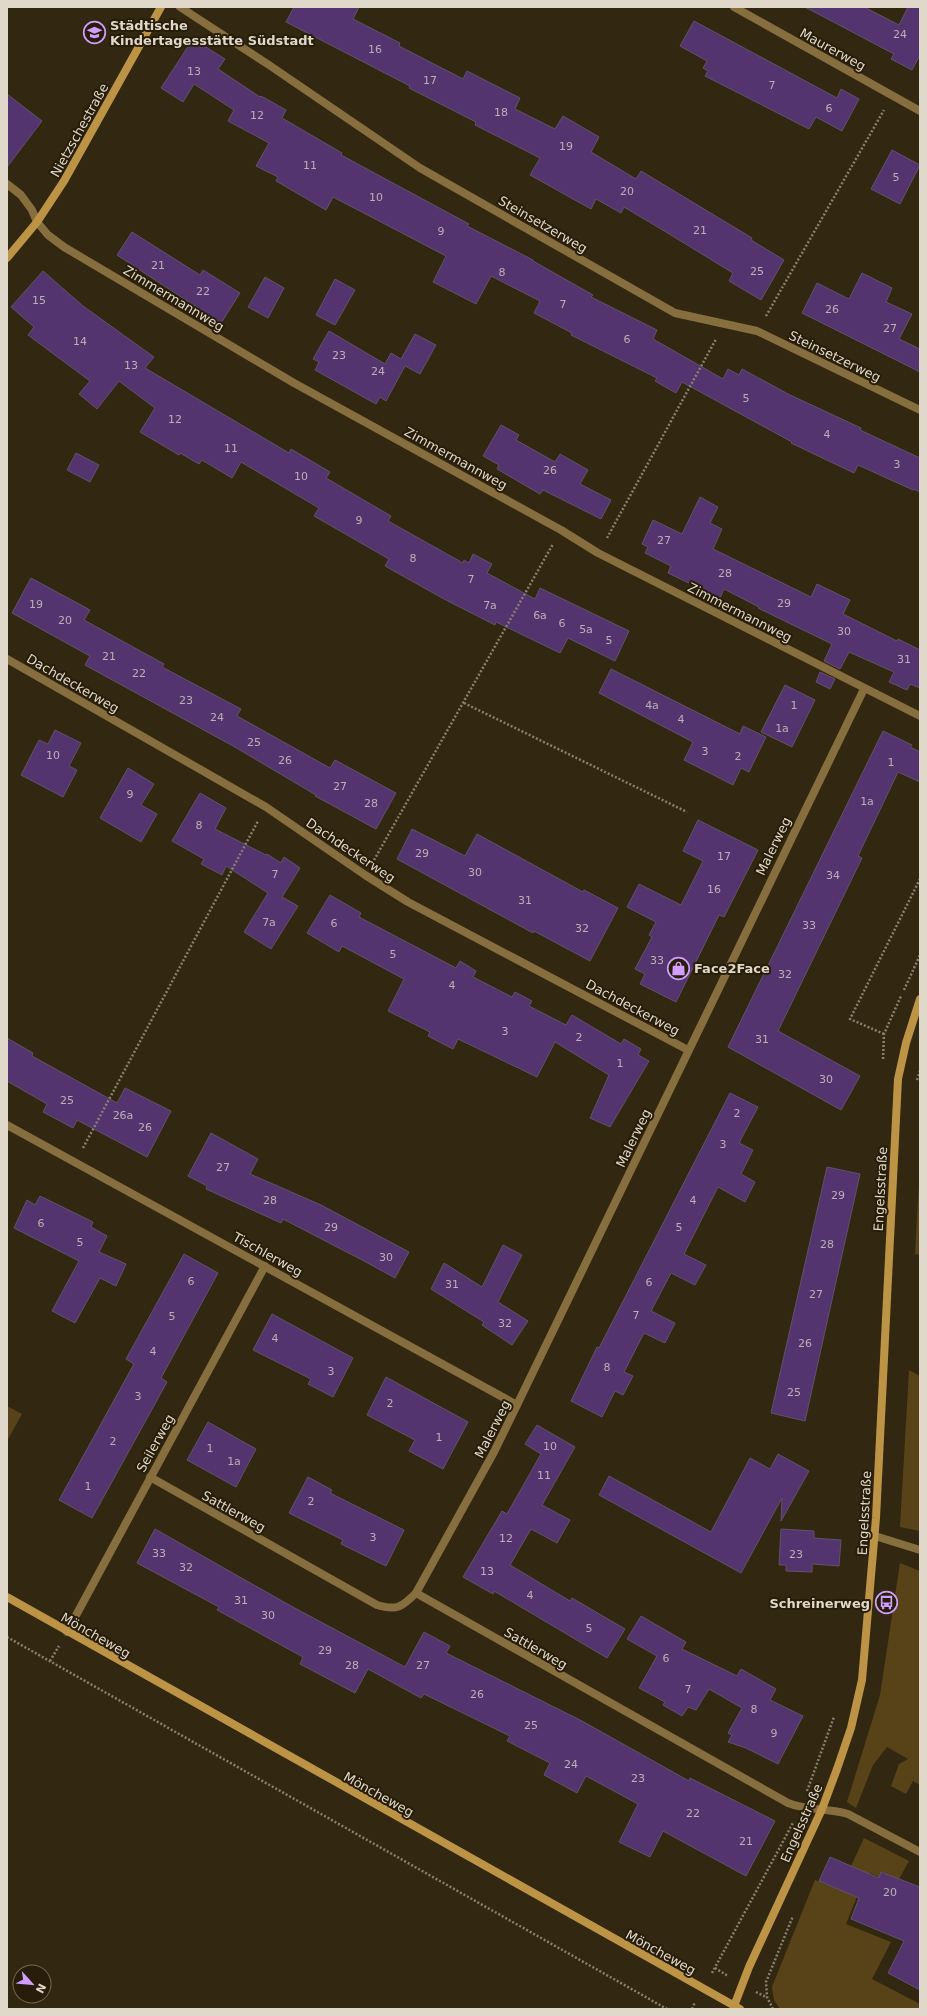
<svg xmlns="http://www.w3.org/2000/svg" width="927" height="2016" font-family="'DejaVu Sans',sans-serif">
  <rect width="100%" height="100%" fill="#322711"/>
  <g fill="#584319">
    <polygon points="920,1164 920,1255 915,1254"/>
    <polygon points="909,1370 920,1376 920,1531 900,1527"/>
    <polygon points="7,1406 22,1414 7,1441"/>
    <polygon points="900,1563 920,1571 920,1785 913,1781 906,1794 891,1786 899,1764 908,1759 887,1747 873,1765 856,1808 847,1802 880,1695"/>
    <polygon points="864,1838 909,1861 899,1879 882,1872 879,1877 870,1873 862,1894 858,1894 846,1924 891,1942 872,1979 920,2004 920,2009 780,2009 774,2000 772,1987 815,1880 840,1890"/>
  </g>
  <g fill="#54346e" stroke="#5f536a">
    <polygon points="294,7 359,7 353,19 400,43 399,46 463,79 467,71 520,98 515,109 555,129 563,116 599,137 591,152 636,179 641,171 752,238 751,240 784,260 761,300 729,281 733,273 666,232 624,207 621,213 596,199 591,209 530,175 540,158 475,125 476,122 409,88 410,86 286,22"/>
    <polygon points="805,7 864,7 899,25 908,7 920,7 920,55 912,70 891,59 894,54"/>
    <polygon points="694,21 837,98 841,89 859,99 842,131 816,117 809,129 705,76 708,71 703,68 707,61 680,46"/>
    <polygon points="193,39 225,59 218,69 260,97 261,96 286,110 282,118 342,153 341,155 469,224 467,226 533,260 533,261 593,295 591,297 657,330 653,339 723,379 728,369 739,375 742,369 790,395 861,428 860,430 920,458 920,492 914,489 913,490 858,465 854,473 791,443 792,442 682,382 676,393 655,381 657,378 571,335 572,333 534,313 540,301 491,276 476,304 433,282 446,256 333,197 326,210 276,181 278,177 256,166 269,143 228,121 234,110 194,84 183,102 161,88"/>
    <polygon points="7,94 42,121 7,167"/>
    <polygon points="892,150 920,165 900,204 871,189"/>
    <polygon points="132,232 200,275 203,270 240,293 221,323 117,255"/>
    <polygon points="43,271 83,306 154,357 145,368 289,453 291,449 330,472 326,478 391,516 388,521 463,563 464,560 469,563 473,554 492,564 487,573 535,599 540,588 629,631 615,661 568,638 560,653 496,622 495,625 444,599 385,566 389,559 314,516 319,508 241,462 232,478 202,460 199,464 180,453 179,455 140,432 155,408 119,381 97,409 79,394 90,381 28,335 34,327 11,307"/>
    <polygon points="862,273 892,288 886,302 912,314 899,339 920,349 920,372 802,313 817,283 849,299"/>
    <polygon points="265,277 284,288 268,318 248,307"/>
    <polygon points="335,279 355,290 335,325 316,315"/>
    <polygon points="329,331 385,364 391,353 401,359 415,334 436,345 420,374 405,366 386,401 380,397 376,404 315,370 319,362 313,359"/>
    <polygon points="501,425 519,435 516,440 555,462 560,454 588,470 580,484 611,500 601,519 543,490 540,494 497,469 499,465 483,456"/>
    <polygon points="76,453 99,465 90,482 67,470"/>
    <polygon points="700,497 718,507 710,523 722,529 713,549 811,597 817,584 850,600 843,614 897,641 898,639 920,650 920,688 910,684 907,690 889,682 894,672 849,652 840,669 824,661 832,644 758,608 759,607 724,589 720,598 668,573 671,566 645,553 648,547 642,544 653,520 682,534"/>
    <polygon points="31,578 90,610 84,620 164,664 162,667 241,709 237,716 330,768 335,760 396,793 376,829 315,796 316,795 233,746 85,665 90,656 12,613"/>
    <polygon points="611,669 740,734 743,726 766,737 749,772 741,768 733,785 684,760 693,742 599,693"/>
    <polygon points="820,672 835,679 830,689 816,682"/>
    <polygon points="785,685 815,700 792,747 761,732"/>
    <polygon points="55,730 81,743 69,766 77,770 63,797 21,775 39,740 48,744"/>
    <polygon points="883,731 912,745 910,747 920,752 920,782 898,772 858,856 862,858 778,1031 860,1076 841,1110 728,1047"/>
    <polygon points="128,768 154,784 141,805 157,814 141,842 100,818"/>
    <polygon points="200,793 226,808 215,829 266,855 267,854 281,863 284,857 300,868 282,897 298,906 271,949 244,932 268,893 226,866 222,875 201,864 204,859 172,841"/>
    <polygon points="698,820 758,850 724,917 719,915 676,1002 640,984 645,974 635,969 652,937 649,935 656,922 627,907 639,884 681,905 703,861 683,851"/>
    <polygon points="412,829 465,856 477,834 583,892 584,890 618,908 590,961 534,931 533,933 397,859"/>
    <polygon points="330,895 361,913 359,917 456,968 460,961 476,971 473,977 512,997 515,992 532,1001 529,1006 566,1025 572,1015 621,1044 624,1039 641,1049 638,1055 649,1061 610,1127 590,1118 609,1075 555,1042 537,1077 458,1039 453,1049 428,1036 430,1032 388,1011 404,979 342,946 339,952 307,933"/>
    <polygon points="7,1038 33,1053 32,1056 117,1103 125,1088 171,1111 147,1157 77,1120 73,1128 43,1112 47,1104 7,1081"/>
    <polygon points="730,1093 758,1107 739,1143 753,1150 741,1174 755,1182 745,1202 718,1187 684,1254 706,1265 695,1285 671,1273 651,1311 675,1323 665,1343 644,1333 624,1372 633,1376 623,1395 615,1391 602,1417 571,1401 597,1347 599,1348"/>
    <polygon points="211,1133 258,1159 250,1174 321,1205 409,1252 395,1278 364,1261 283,1219 281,1223 206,1189 207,1186 188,1176"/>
    <polygon points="827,1167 860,1174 805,1421 771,1413"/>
    <polygon points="40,1196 93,1222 91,1227 107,1236 99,1252 126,1264 116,1286 100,1278 75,1323 52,1311 79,1261 14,1228 27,1200 35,1205"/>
    <polygon points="503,1245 522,1255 498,1302 528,1321 512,1345 482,1325 484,1322 431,1289 444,1263 482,1287"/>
    <polygon points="184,1254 218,1273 161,1378 167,1382 92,1518 59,1500 134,1364 126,1359"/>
    <polygon points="272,1314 353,1358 333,1397 308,1384 311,1379 253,1350"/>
    <polygon points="386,1377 468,1422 443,1469 409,1451 415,1440 367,1415"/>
    <polygon points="208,1422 256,1449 236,1487 187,1460"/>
    <polygon points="537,1425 575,1447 542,1505 570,1520 557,1543 531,1529 510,1565 570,1601 572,1598 625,1629 607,1658 494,1591 493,1594 463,1577 502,1511 507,1514 541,1454 525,1444"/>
    <polygon points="778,1454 809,1471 781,1521 782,1498 741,1573 599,1495 609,1476 711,1532 750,1458 770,1469"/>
    <polygon points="308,1477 332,1490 330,1493 404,1530 386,1566 341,1544 343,1540 289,1513"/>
    <polygon points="155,1529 291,1606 405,1667 424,1632 450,1646 446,1653 582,1721 689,1781 690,1778 775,1821 746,1876 663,1831 650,1857 619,1842 638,1804 586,1776 577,1793 544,1775 550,1763 507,1741 510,1736 424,1694 421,1698 368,1669 355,1693 300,1664 303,1657 217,1610 219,1607 137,1563"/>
    <polygon points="781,1529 814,1531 814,1538 841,1540 839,1566 812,1564 812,1572 786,1571 786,1565 779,1565"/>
    <polygon points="641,1616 686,1642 682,1649 737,1676 741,1669 776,1689 770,1700 803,1716 778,1764 746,1748 728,1742 732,1735 728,1733 742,1708 709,1689 696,1710 688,1707 682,1716 663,1705 665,1702 639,1688 657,1656 627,1639"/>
    <polygon points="830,1857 879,1878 881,1872 920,1887 920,1990 888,1973 904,1941 851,1919 859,1898 819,1881"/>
  </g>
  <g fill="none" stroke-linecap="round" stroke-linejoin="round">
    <g stroke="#89806f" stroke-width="2.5" stroke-dasharray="2 2" stroke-linecap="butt">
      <polyline points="766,316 884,110"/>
      <polyline points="607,538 716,339"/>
      <polyline points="464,703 687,812"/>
      <polyline points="374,860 553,544"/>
      <polyline points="904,990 920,955"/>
      <polyline points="884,1034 850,1019 920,879"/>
      <polyline points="883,1059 884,1034 901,996"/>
      <polyline points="917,1080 920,1071"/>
      <polyline points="83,1148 258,821"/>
      <polyline points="7,1637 667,2009"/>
      <polyline points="50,1661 59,1646"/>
      <polyline points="807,1791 834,1717"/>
      <polyline points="715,1968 728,1976"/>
      <polyline points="712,1973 793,1823"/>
      <polyline points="756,1992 766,1997"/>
      <polyline points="692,2009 695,2002"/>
      <polyline points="773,2009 767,1997 766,1982 793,1916"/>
    </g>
    <g stroke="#876e3f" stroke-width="8">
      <polyline points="180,7 269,65 420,168 675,313 757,331 920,410"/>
      <polyline points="734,7 920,111"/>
      <polyline points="7,184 21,195 32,210 37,222 48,235 64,247 294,383 561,530 598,553 920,716"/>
      <polyline points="7,659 266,807 365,875 408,902 688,1050"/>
      <polyline points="7,1125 517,1405"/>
      <path d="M150 1477 377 1605C397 1611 402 1607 416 1593L788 1803C808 1811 828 1808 848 1814L920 1852"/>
      <polyline points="875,1536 920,1550"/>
      <polyline points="416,1593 494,1452 517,1405 864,689"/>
      <polyline points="67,1632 265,1266"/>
    </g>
    <g stroke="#bd9446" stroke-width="8">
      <polyline points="7,258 37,222 64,181 161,7"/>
      <polyline points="7,1597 740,2009"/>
      <polyline points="734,2009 734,2006 749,1967 822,1809 837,1769 851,1728 862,1680 876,1518 898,1079 906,1043 920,999"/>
    </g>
  </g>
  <defs>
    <symbol id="school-ring" viewBox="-11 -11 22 22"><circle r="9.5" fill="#281d08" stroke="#d19dfe" stroke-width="1.5"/><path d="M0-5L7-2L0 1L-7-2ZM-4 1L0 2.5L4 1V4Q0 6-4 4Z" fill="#d19dfe"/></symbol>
    <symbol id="shop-ring" viewBox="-11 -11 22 22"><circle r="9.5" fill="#281d08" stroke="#d19dfe" stroke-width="1.5"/><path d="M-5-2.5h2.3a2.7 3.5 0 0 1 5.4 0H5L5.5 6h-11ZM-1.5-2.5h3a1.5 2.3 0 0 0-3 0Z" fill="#d19dfe"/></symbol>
    <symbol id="bus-ring" viewBox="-11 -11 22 22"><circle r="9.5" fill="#281d08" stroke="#d19dfe" stroke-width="1.5"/><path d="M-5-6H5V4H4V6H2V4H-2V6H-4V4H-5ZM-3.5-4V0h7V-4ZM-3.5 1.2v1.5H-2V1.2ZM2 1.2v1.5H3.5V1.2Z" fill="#d19dfe"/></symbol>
  </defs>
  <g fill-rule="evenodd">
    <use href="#school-ring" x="82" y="20" width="25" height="25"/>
    <use href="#shop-ring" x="666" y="956" width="25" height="25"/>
    <use href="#bus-ring" x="874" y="1590" width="25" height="25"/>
  </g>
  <g text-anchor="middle" stroke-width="4" stroke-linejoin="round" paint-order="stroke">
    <g font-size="11" fill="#bcafb4">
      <text x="900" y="38">24</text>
      <text x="375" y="53">16</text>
      <text x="194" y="75">13</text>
      <text x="430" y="84">17</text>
      <text x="772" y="89">7</text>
      <text x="829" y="112">6</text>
      <text x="501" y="116">18</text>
      <text x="257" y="119">12</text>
      <text x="566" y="150">19</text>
      <text x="310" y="169">11</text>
      <text x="896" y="181">5</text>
      <text x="627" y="195">20</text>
      <text x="376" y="201">10</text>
      <text x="700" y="234">21</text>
      <text x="441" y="235">9</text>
      <text x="158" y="269">21</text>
      <text x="757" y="275">25</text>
      <text x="502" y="276">8</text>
      <text x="203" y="295">22</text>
      <text x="39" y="304">15</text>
      <text x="563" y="308">7</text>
      <text x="832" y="313">26</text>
      <text x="890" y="332">27</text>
      <text x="627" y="343">6</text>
      <text x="80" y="345">14</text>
      <text x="339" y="359">23</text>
      <text x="131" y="369">13</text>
      <text x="378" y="375">24</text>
      <text x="746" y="402">5</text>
      <text x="175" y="423">12</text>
      <text x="827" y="438">4</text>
      <text x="231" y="452">11</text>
      <text x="897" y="468">3</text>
      <text x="550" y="474">26</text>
      <text x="301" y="480">10</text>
      <text x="359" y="524">9</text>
      <text x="664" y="544">27</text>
      <text x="413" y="562">8</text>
      <text x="725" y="577">28</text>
      <text x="471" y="583">7</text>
      <text x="784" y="607">29</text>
      <text x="36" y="608">19</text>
      <text x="490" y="609">7a</text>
      <text x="540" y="619">6a</text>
      <text x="65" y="624">20</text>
      <text x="562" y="627">6</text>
      <text x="586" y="633">5a</text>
      <text x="844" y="635">30</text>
      <text x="609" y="644">5</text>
      <text x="109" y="660">21</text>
      <text x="904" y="663">31</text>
      <text x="139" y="677">22</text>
      <text x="186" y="704">23</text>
      <text x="652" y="709">4a</text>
      <text x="794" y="709">1</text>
      <text x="217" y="721">24</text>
      <text x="681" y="723">4</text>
      <text x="782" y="732">1a</text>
      <text x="254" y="746">25</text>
      <text x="705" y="755">3</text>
      <text x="53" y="759">10</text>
      <text x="738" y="760">2</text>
      <text x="285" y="764">26</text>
      <text x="891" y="766">1</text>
      <text x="340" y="790">27</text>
      <text x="130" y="798">9</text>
      <text x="867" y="805">1a</text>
      <text x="371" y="807">28</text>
      <text x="199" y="829">8</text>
      <text x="422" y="857">29</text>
      <text x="724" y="860">17</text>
      <text x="475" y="876">30</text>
      <text x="275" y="878">7</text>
      <text x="833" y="879">34</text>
      <text x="714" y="893">16</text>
      <text x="525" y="904">31</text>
      <text x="269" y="926">7a</text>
      <text x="334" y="927">6</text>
      <text x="809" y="929">33</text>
      <text x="582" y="932">32</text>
      <text x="393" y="958">5</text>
      <text x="657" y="964">33</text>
      <text x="785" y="978">32</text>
      <text x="452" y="989">4</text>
      <text x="505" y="1035">3</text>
      <text x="579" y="1041">2</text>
      <text x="762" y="1043">31</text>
      <text x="620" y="1067">1</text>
      <text x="826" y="1083">30</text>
      <text x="67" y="1104">25</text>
      <text x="737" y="1117">2</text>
      <text x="123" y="1119">26a</text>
      <text x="145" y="1131">26</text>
      <text x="723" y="1148">3</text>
      <text x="223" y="1171">27</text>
      <text x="838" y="1199">29</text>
      <text x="270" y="1204">28</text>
      <text x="693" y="1204">4</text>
      <text x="41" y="1227">6</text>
      <text x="331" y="1231">29</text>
      <text x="679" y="1231">5</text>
      <text x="80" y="1246">5</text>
      <text x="827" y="1248">28</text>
      <text x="386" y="1261">30</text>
      <text x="191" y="1285">6</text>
      <text x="649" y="1286">6</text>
      <text x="452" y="1288">31</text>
      <text x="816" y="1298">27</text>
      <text x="636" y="1319">7</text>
      <text x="172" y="1320">5</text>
      <text x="505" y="1327">32</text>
      <text x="275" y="1342">4</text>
      <text x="805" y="1347">26</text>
      <text x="153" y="1355">4</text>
      <text x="607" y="1371">8</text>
      <text x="331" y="1375">3</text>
      <text x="794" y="1396">25</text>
      <text x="138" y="1400">3</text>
      <text x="390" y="1407">2</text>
      <text x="439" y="1441">1</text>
      <text x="113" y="1445">2</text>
      <text x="550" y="1450">10</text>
      <text x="210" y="1452">1</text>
      <text x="234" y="1465">1a</text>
      <text x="544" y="1479">11</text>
      <text x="88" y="1490">1</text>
      <text x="311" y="1505">2</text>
      <text x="373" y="1541">3</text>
      <text x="506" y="1542">12</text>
      <text x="159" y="1557">33</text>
      <text x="796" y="1558">23</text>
      <text x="186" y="1571">32</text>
      <text x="487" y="1575">13</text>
      <text x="530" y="1599">4</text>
      <text x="241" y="1604">31</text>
      <text x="268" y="1619">30</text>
      <text x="589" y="1632">5</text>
      <text x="325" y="1654">29</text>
      <text x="666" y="1662">6</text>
      <text x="352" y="1669">28</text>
      <text x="423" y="1669">27</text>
      <text x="688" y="1693">7</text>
      <text x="477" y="1698">26</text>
      <text x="754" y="1713">8</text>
      <text x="531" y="1729">25</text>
      <text x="774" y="1737">9</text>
      <text x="571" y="1768">24</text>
      <text x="638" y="1782">23</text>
      <text x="693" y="1817">22</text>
      <text x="746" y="1845">21</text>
      <text x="890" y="1896">20</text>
    </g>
    <g font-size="13" font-weight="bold" fill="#dfd8cb" stroke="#281d08" text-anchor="start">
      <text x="110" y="30">Städtische<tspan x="110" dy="15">Kindertagesstätte Südstadt</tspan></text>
      <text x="694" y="973">Face2Face</text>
      <text x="870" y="1608" text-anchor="end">Schreinerweg</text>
    </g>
    <g font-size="13" fill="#dfd8cb" stroke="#281d08">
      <text transform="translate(833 49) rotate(29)" y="5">Maurerweg</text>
      <text transform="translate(79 130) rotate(-61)" y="5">Nietzschestraße</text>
      <text transform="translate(543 224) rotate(30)" y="5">Steinsetzerweg</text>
      <text transform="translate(174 298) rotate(31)" y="5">Zimmermannweg</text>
      <text transform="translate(835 356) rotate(26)" y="5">Steinsetzerweg</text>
      <text transform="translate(456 458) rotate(29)" y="5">Zimmermannweg</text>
      <text transform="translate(740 612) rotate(27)" y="5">Zimmermannweg</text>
      <text transform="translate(73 683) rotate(30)" y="5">Dachdeckerweg</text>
      <text transform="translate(773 846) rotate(-64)" y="5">Malerweg</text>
      <text transform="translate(351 850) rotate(34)" y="5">Dachdeckerweg</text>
      <text transform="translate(633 1007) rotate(28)" y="5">Dachdeckerweg</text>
      <text transform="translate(633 1138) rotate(-64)" y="5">Malerweg</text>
      <text transform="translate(880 1189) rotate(-87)" y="5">Engelsstraße</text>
      <text transform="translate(268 1254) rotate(29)" y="5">Tischlerweg</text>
      <text transform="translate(492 1429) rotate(-63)" y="5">Malerweg</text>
      <text transform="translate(155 1443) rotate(-61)" y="5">Seilerweg</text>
      <text transform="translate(234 1511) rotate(29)" y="5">Sattlerweg</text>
      <text transform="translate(864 1513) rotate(-87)" y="5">Engelsstraße</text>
      <text transform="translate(96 1635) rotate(30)" y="5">Möncheweg</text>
      <text transform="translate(536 1648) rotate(30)" y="5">Sattlerweg</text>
      <text transform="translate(379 1794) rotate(29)" y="5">Möncheweg</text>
      <text transform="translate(801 1823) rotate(-66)" y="5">Engelsstraße</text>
      <text transform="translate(661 1952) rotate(29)" y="5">Möncheweg</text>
    </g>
  </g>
  <rect width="927" height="2016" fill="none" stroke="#dfd8cb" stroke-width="16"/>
  <g transform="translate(32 1984) rotate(117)"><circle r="19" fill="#281d08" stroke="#716856"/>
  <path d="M0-3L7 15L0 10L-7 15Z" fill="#d19dfe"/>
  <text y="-6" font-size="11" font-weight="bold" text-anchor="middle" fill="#dfd8cb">N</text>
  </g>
</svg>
